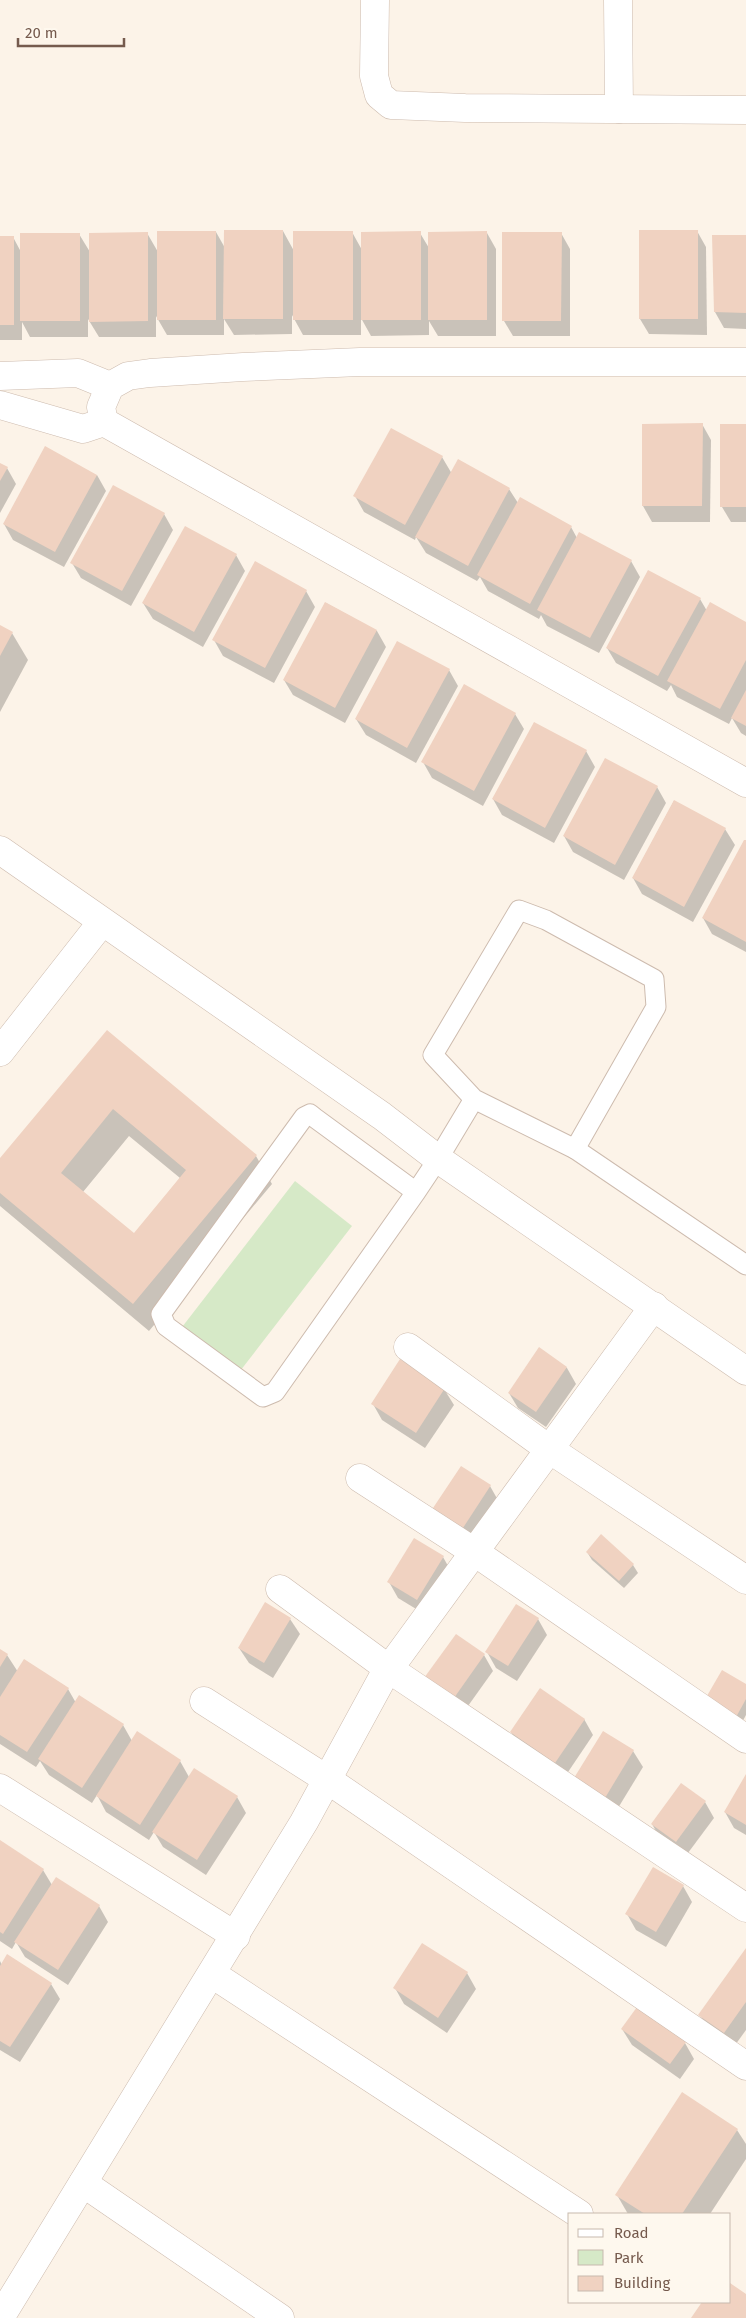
<svg xmlns="http://www.w3.org/2000/svg" width="746" height="2318" font-family="'Fira Sans',sans-serif">
  <rect width="100%" height="100%" fill="#fcf3e8"/>
  <polygon fill="#d6e9c7" points="295,1181 352,1226 237,1375 179,1331"/>
  <g fill="#0003" fill-rule="evenodd">
    <polygon points="283,231 294,251 352,232 362,250 420,233 429,248 487,233 496,249 496,336 438,336 429,321 429,335 371,336 361,318 361,335 303,335 292,315 292,334 234,335 224,319 224,335 167,335 156,316 156,337 99,337 88,319 88,337 30,337 22,322 22,340 0,340 0,237 13,237 21,252 79,234 90,252 147,233 158,252 216,232 225,248"/>
    <polygon points="697,231 706,247 707,335 649,334 640,319"/>
    <polygon points="561,233 570,249 570,336 513,336 504,321"/>
    <polygon points="746,236 746,329 724,328 715,312"/>
    <polygon points="702,424 711,440 710,522 652,522 643,506 643,425"/>
    <polygon points="746,425 746,522 731,522 722,507"/>
    <polygon points="442,457 452,474 509,489 518,503 571,527 577,538 631,561 640,577 599,653 547,626 541,615 539,619 488,591 480,577 477,581 426,553 416,537 415,540 364,512 355,496"/>
    <polygon points="0,464 7,468 16,484 0,513"/>
    <polygon points="97,475 106,491 64,567 13,540 4,524"/>
    <polygon points="164,514 173,530 131,606 81,578 72,563"/>
    <polygon points="236,555 245,571 203,647 153,619 143,603"/>
    <polygon points="306,591 315,607 274,683 223,656 214,640"/>
    <polygon points="700,599 707,611 746,624 746,736 741,733 732,718 729,724 677,697 671,685 667,691 616,663 607,648"/>
    <polygon points="326,603 377,631 386,647 345,723 293,695 284,680"/>
    <polygon points="0,626 12,633 28,660 0,712"/>
    <polygon points="449,670 458,686 416,763 366,735 356,719"/>
    <polygon points="515,714 524,729 483,806 432,778 423,762"/>
    <polygon points="586,751 595,767 554,843 502,815 493,799"/>
    <polygon points="657,787 666,803 624,880 573,852 564,836"/>
    <polygon points="674,801 725,829 735,845 693,922 642,894 633,878"/>
    <polygon points="746,842 746,952 712,934 703,918"/>
    <path d="M107 1032 256 1156 272 1184 149 1331 0 1206V1160ZM129 1136 180 1178 134 1235 83 1192Z"/>
    <polygon points="539,1349 567,1368 576,1384 546,1427 518,1408 509,1393"/>
    <polygon points="444,1389 454,1405 425,1448 382,1420 373,1404"/>
    <polygon points="490,1486 499,1502 470,1546 442,1527"/>
    <polygon points="587,1552 633,1565 638,1573 624,1588 592,1560"/>
    <polygon points="443,1557 452,1573 426,1615 398,1598 389,1582"/>
    <polygon points="290,1619 300,1634 273,1678 249,1663 239,1648"/>
    <polygon points="538,1619 547,1635 517,1681 496,1668 487,1652"/>
    <polygon points="0,1650 7,1655 18,1672 68,1689 76,1703 123,1725 132,1741 137,1733 180,1761 189,1777 237,1797 246,1813 206,1875 163,1847 154,1832 149,1840 106,1812 97,1795 92,1803 49,1775 40,1761 36,1767 0,1744"/>
    <polygon points="484,1655 493,1671 463,1713 435,1694"/>
    <polygon points="746,1686 746,1715 740,1726 705,1701"/>
    <polygon points="584,1719 593,1735 564,1778 521,1748 511,1732"/>
    <polygon points="603,1733 633,1751 643,1767 615,1813 584,1794"/>
    <polygon points="746,1777 746,1835 734,1828 725,1812"/>
    <polygon points="705,1802 714,1818 685,1857 661,1840 652,1824"/>
    <polygon points="0,1842 43,1870 52,1885 99,1906 108,1922 68,1985 25,1957 16,1942 12,1949 0,1941"/>
    <polygon points="683,1886 692,1902 666,1947 636,1930 627,1914"/>
    <polygon points="746,1950 746,2030 733,2048 709,2030 700,2015"/>
    <polygon points="0,1961 2,1965 51,1984 60,1999 20,2062 0,2050"/>
    <polygon points="467,1973 476,1989 447,2033 404,2004 395,1988"/>
    <polygon points="622,2029 685,2043 694,2059 680,2079 632,2045"/>
    <polygon points="737,2130 746,2144 746,2159 710,2214 628,2214 617,2195"/>
  </g>
  <g fill="#f0d2c1" fill-rule="evenodd">
    <polygon points="224,230 283,230 283,319 223,319"/>
    <rect x="639" y="230" width="59" height="89"/>
    <rect x="157" y="231" width="59" height="89"/>
    <rect x="293" y="231" width="60" height="89"/>
    <polygon points="421,231 421,320 361,320 361,232"/>
    <polygon points="487,231 487,320 428,320 428,232"/>
    <polygon points="148,232 148,321 89,322 89,233"/>
    <polygon points="502,232 562,232 561,321 502,321"/>
    <rect x="20" y="233" width="60" height="88"/>
    <polygon points="712,235 746,235 746,313 714,312"/>
    <rect x="0" y="236" width="14" height="89"/>
    <polygon points="703,423 702,506 642,506 642,424"/>
    <rect x="720" y="424" width="26" height="83"/>
    <polygon points="391,428 443,456 405,525 353,496"/>
    <polygon points="45,446 97,475 55,552 3,524"/>
    <polygon points="458,459 510,488 468,566 415,537"/>
    <polygon points="0,463 8,467 0,481"/>
    <polygon points="113,485 165,513 122,591 70,563"/>
    <polygon points="520,497 572,526 530,604 477,575"/>
    <polygon points="185,526 237,554 194,632 142,603"/>
    <polygon points="579,532 632,560 590,638 537,610"/>
    <polygon points="255,561 307,590 265,668 212,640"/>
    <polygon points="648,570 701,598 658,676 606,648"/>
    <polygon points="325,602 377,630 335,708 283,680"/>
    <polygon points="710,602 746,622 746,660 720,709 667,681"/>
    <polygon points="0,625 13,632 0,656"/>
    <polygon points="397,641 450,669 407,748 355,719"/>
    <polygon points="464,684 516,713 474,791 421,762"/>
    <polygon points="746,690 746,726 731,718"/>
    <polygon points="534,722 587,750 545,828 492,799"/>
    <polygon points="605,758 658,786 615,865 563,836"/>
    <polygon points="674,800 726,828 684,907 632,878"/>
    <polygon points="744,840 746,840 746,942 702,918"/>
    <path d="M107 1030 257 1155 133 1304 0 1193V1158ZM113 1109 186 1170 134 1233 61 1173Z"/>
    <polygon points="539,1347 567,1367 536,1412 508,1393"/>
    <polygon points="400,1359 445,1388 416,1433 371,1404"/>
    <polygon points="461,1466 491,1485 461,1531 431,1511"/>
    <polygon points="601,1534 634,1564 619,1581 586,1552"/>
    <polygon points="414,1538 444,1556 417,1600 387,1582"/>
    <polygon points="265,1602 291,1618 264,1663 238,1648"/>
    <polygon points="516,1604 539,1618 508,1666 485,1652"/>
    <polygon points="456,1634 485,1654 454,1698 424,1678"/>
    <polygon points="0,1649 8,1654 0,1667"/>
    <polygon points="24,1659 69,1688 27,1752 0,1735 0,1697"/>
    <polygon points="722,1670 746,1684 746,1699 735,1719 704,1701"/>
    <polygon points="540,1688 585,1719 555,1763 510,1732"/>
    <polygon points="79,1695 124,1724 82,1788 38,1759"/>
    <polygon points="137,1731 181,1760 140,1825 96,1796"/>
    <polygon points="603,1731 634,1750 605,1798 574,1778"/>
    <polygon points="194,1768 238,1796 197,1860 152,1832"/>
    <polygon points="746,1774 746,1825 724,1812"/>
    <polygon points="681,1783 706,1801 676,1842 651,1824"/>
    <polygon points="0,1840 44,1869 3,1934 0,1932"/>
    <polygon points="653,1867 684,1885 656,1932 625,1914"/>
    <polygon points="56,1877 100,1905 58,1970 14,1942"/>
    <polygon points="422,1943 468,1972 438,2018 393,1988"/>
    <polygon points="746,1948 746,2002 724,2033 698,2015"/>
    <polygon points="7,1954 52,1983 10,2047 0,2041 0,1966"/>
    <polygon points="637,2007 686,2042 670,2064 621,2029"/>
    <polygon points="682,2092 738,2129 682,2214 645,2214 615,2195"/>
    <polygon points="730,2283 746,2294 746,2318 691,2318 702,2302 730,2302"/>
  </g>
  <g fill="none" stroke-linecap="round" stroke-linejoin="round">
    <defs>
      <g id="service">
        <polyline points="575,1149 746,1265"/>
        <polyline points="416,1192 315,1118 310,1114 304,1117 161,1314 166,1326 263,1397 275,1392 416,1192 438,1159 474,1099 433,1055 519,910 546,920 654,979 656,1007 575,1149 474,1099"/>
      </g>
      <g id="minor">
        <polyline points="375,0 374,76 379,95 391,105 465,108 746,110"/>
        <polyline points="618,0 619,109"/>
        <polyline points="746,362 360,362 243,367 150,373 128,376 110,386 101,407 104,422 746,783"/>
        <polyline points="0,376 78,373 110,386"/>
        <polyline points="0,405 83,429 104,422"/>
        <polyline points="0,850 382,1116 438,1159 746,1371"/>
        <polyline points="0,1052 102,922"/>
        <polyline points="408,1347 549,1449 746,1580"/>
        <polyline points="360,1478 473,1551 746,1739"/>
        <polyline points="280,1589 389,1669 746,1908"/>
        <polyline points="204,1701 328,1780 746,2066"/>
        <polyline points="0,1788 236,1936"/>
        <polyline points="212,1974 579,2214"/>
        <polyline points="83,2183 280,2318"/>
        <polyline points="0,2318 304,1822 383,1677 654,1306"/>
      </g>
    </defs>
    <use href="#service" stroke="#cdbbae" stroke-width="21"/>
    <use href="#minor" stroke="#cdbbae" stroke-width="29"/>
    <use href="#service" stroke="#fff" stroke-width="19"/>
    <use href="#minor" stroke="#fff" stroke-width="28"/>
  </g>
  <rect x="568" y="2213" width="162" height="90" fill="#fef8ee" stroke="#c7b9ae"/>
  <rect x="578" y="2229" width="25" height="8" fill="#ffffff" stroke="#c7b9ae"/>
  <text x="614" y="2238" font-size="15" fill="#755a4d">Road</text>
  <rect x="578" y="2250" width="25" height="15" fill="#d6e9c7" stroke="#c7b9ae"/>
  <text x="614" y="2263" font-size="15" fill="#755a4d">Park</text>
  <rect x="578" y="2276" width="25" height="15" fill="#f0d2c1" stroke="#c7b9ae"/>
  <text x="614" y="2288" font-size="15" fill="#755a4d">Building</text>
  <path d="M18 38v8h106v-8" fill="none" stroke="#755a4d" stroke-width="2.5"/>
  <text x="25" y="38" font-size="15" fill="#755a4d" stroke="#fef8ee" stroke-width="4" paint-order="stroke">20 m</text>
</svg>
